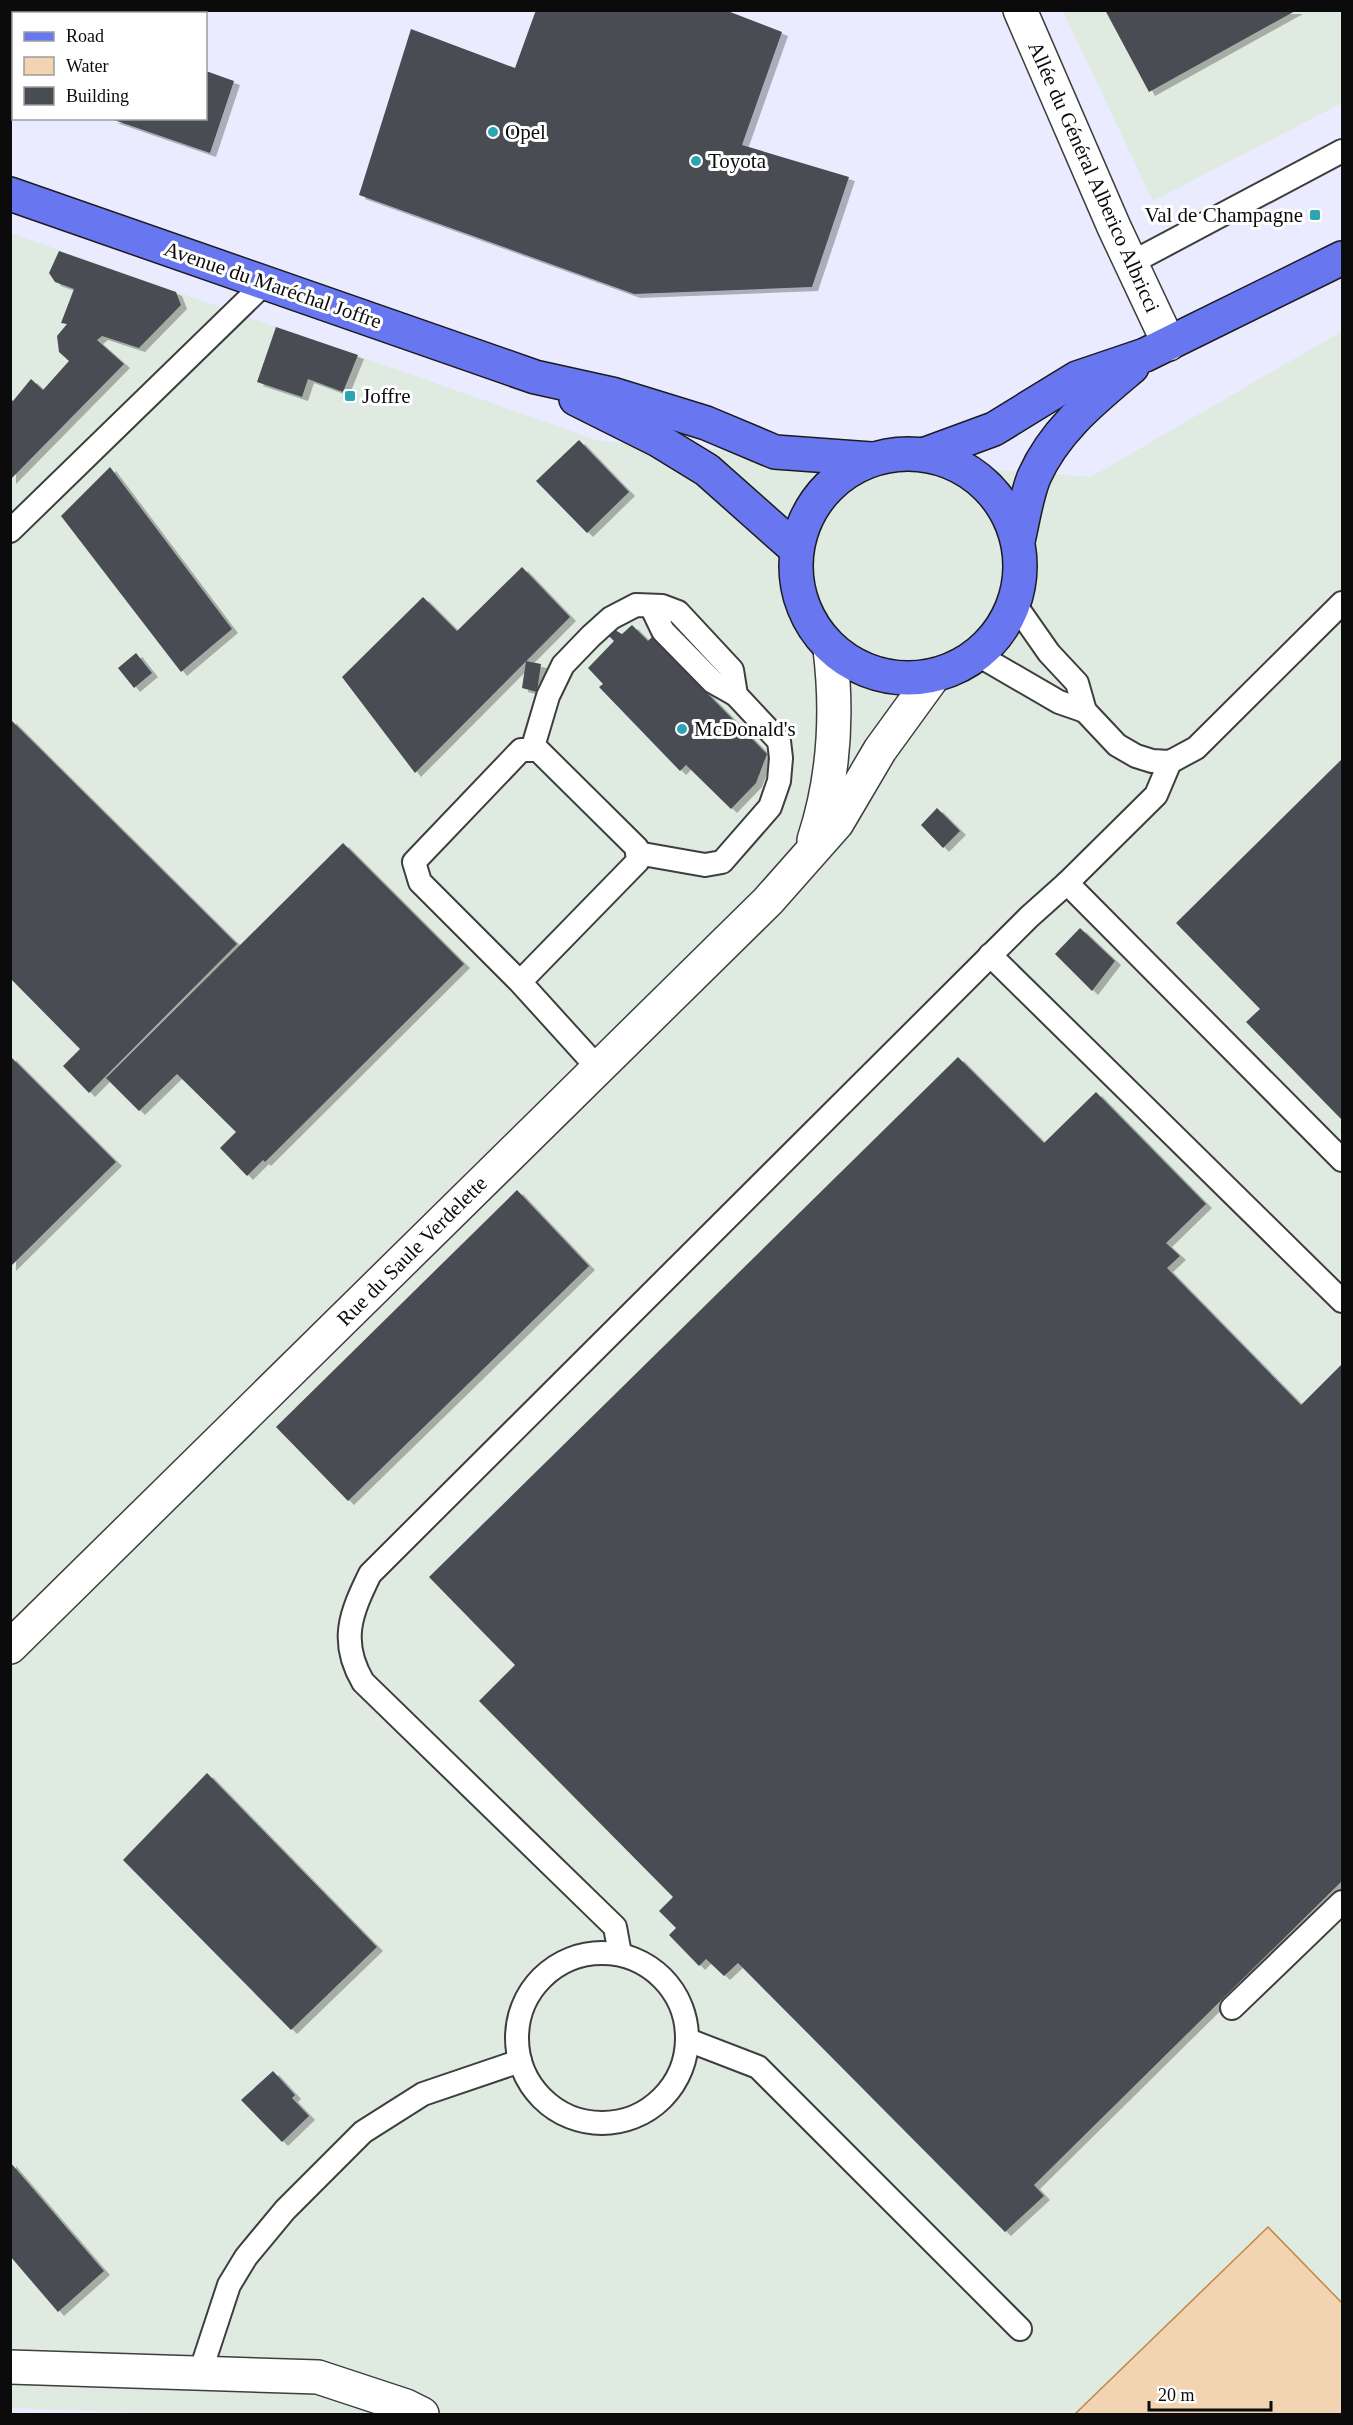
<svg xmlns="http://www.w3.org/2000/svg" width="1353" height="2425" font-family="Georgia,serif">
  <defs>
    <filter id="shadow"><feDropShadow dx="6" dy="4" stdDeviation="0" flood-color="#0004"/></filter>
  </defs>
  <rect width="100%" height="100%" fill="#eaebfe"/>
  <g fill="#dfeae0">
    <polygon points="1063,11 1342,11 1342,103 1153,201"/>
    <polygon points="11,233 599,441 1091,477 1342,331 1342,2414 165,2414 11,2408"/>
  </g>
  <polygon fill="#f2d3b2" stroke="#c4873e" stroke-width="1.5" points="1268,2227 1342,2303 1342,2414 1075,2414"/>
  <g fill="#484d53" filter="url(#shadow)">
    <polygon points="38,10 170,10 169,14 37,14"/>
    <polygon points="536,10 725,10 782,32 742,145 849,177 812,287 634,294 359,195 411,29 515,68"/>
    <polygon points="1105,10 1297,10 1149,92"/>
    <polygon points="13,31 14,31 14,86 10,85 10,38"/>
    <polygon points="206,71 234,81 210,153 111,119 206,118"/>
    <polygon points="59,251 176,292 181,305 139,348 102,336 97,340 124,364 10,480 10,399 13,401 31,379 43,390 69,361 59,352 57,336 67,324 61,323 74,289 55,282 49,273"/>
    <polygon points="276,327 358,355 343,392 308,379 302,397 257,382"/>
    <polygon points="579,440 629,492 587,533 536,481"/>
    <polygon points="110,467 232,629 181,672 61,516"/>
    <polygon points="522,567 570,617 415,773 342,677 423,597 457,631"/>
    <polygon points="632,625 648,641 652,637 767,754 756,783 731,809 686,765 680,771 599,687 603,684 588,668 614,641 609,636 609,632 613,629 622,634"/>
    <polygon points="136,653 152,673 134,688 118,668"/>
    <polygon points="526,661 541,664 537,692 522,688"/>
    <polygon points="10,719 237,944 89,1093 63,1066 80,1049 10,978"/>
    <polygon points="1342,759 1342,1120 1246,1022 1260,1009 1176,923"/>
    <polygon points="937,808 960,831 943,848 921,825"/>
    <polygon points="343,843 464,964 265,1162 263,1160 247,1176 220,1148 236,1132 177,1074 139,1111 106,1078"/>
    <polygon points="1080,928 1115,961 1092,991 1055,954"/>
    <polygon points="10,1056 116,1162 10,1267"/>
    <polygon points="958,1057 1044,1143 1096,1092 1206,1204 1166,1243 1180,1256 1167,1268 1301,1405 1342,1364 1342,1881 1034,2185 1044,2196 1005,2232 738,1963 724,1976 706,1959 699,1966 669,1935 676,1928 659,1911 673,1897 479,1701 515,1665 429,1577"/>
    <polygon points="517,1190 589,1266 348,1501 276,1427"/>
    <polygon points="207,1773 377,1947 291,2030 123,1860"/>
    <polygon points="273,2071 295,2095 292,2098 309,2116 282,2142 241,2100"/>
    <polygon points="10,2162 104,2271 58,2312 10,2256"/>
  </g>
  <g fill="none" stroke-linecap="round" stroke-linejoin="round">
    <defs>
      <g id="service">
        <polyline points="1131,263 1342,151"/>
        <polyline points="10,531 265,283"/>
        <polyline points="1014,603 1049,653 1077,683 1085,711 1117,745 1136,756 1152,761 1170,762 1196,748 1342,603"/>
        <polyline points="651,606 663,631 713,682 736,695"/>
        <polyline points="978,655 1059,702 1085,711"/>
        <polyline points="532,750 548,696 563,665 591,636 611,618 636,605 662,606 678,612 732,670 736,695 779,741 781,758 779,781 770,807 722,862 705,865 637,853"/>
        <polyline points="1170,762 1156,795 1067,883 1342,1160"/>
        <polyline points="990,955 1342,1301"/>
        <polyline points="520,982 638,861 637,848 538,750 521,750 414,862 420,882 520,982 598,1068"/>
        <circle cx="602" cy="2038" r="85"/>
        <path d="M620 1954 615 1927 363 1682C339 1641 351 1613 370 1574L1029 917 1067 883"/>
        <polyline points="1232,2008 1342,1902"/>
        <polyline points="688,2040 758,2067 1020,2329"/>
        <polyline points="200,2373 229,2285 246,2257 285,2210 363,2132 423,2094 520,2061"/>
      </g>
      <g id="minor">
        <polyline points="1020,10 1114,227 1169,344"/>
        <polyline points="10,2367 318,2377 406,2406 422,2414"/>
      </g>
      <g id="tertiary">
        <path d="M814 840C835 776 838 714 830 649"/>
        <polyline points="10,1647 768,901 837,823 880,750 933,677"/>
      </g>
      <g id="primary">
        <polyline points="10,194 535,377 612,394 706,423 775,452 871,459"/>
        <polyline points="576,399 658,440 707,470 796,549"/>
        <circle cx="908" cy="566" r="112"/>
        <polyline points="926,454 994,429 1077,378 1145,355 1342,258"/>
        <path d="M1018 541C1023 520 1026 497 1034 477 1055 430 1093 400 1132 367"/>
      </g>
    </defs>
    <use href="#service" stroke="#3e3e3e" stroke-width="26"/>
    <use href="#minor" stroke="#3e3e3e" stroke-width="36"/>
    <use href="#tertiary" stroke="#3e3e3e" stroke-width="36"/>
    <use href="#primary" stroke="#1c1c1c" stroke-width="36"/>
    <use href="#service" stroke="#fff" stroke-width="22"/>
    <use href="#minor" stroke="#fff" stroke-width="33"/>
    <use href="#tertiary" stroke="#fff" stroke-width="33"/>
    <use href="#primary" stroke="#6876f0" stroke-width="33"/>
  </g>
  <g fill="#2ca5b2" stroke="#fff" stroke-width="2">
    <circle cx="493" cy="132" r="6"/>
    <circle cx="696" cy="161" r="6"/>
    <rect x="1309" y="209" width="12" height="12" rx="3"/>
    <rect x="344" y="390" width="12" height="12" rx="3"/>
    <circle cx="682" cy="729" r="6"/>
  </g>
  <g text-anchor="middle" stroke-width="6" stroke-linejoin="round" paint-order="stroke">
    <g font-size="21" fill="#0b0b0b" stroke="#fff" text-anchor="start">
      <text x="505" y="139">Opel</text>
      <text x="708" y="168">Toyota</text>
      <text x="1303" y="222" text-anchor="end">Val de Champagne</text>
      <text x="362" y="403">Joffre</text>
      <text x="694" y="736">McDonald's</text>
    </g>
    <g font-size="21" fill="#0b0b0b" stroke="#fff">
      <text transform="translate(1094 177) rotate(66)" y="7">Allée du Général Alberico Albricci</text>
      <text transform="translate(273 285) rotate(19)" y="7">Avenue du Maréchal Joffre</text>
      <text transform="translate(412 1251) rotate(-45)" y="7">Rue du Saule Verdelette</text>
    </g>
  </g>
  <rect width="1353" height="2425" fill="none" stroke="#0b0b0b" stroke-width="24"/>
  <rect x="12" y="12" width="195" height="108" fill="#ffffff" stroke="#9d9d9d" stroke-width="1.5"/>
  <rect x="24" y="32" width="30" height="9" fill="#6876f0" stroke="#9d9d9d" stroke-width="1.5"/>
  <text x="66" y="42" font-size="18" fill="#0b0b0b">Road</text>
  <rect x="24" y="57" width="30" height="18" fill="#f2d3b2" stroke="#9d9d9d" stroke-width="1.5"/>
  <text x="66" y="72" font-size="18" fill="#0b0b0b">Water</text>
  <rect x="24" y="87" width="30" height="18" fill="#484d53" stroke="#9d9d9d" stroke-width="1.5"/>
  <text x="66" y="102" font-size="18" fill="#0b0b0b">Building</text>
  <path d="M1149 2401v9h122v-9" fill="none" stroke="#0b0b0b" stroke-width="3"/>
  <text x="1158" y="2401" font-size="18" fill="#0b0b0b" stroke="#ffffff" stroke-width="4.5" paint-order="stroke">20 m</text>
</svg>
